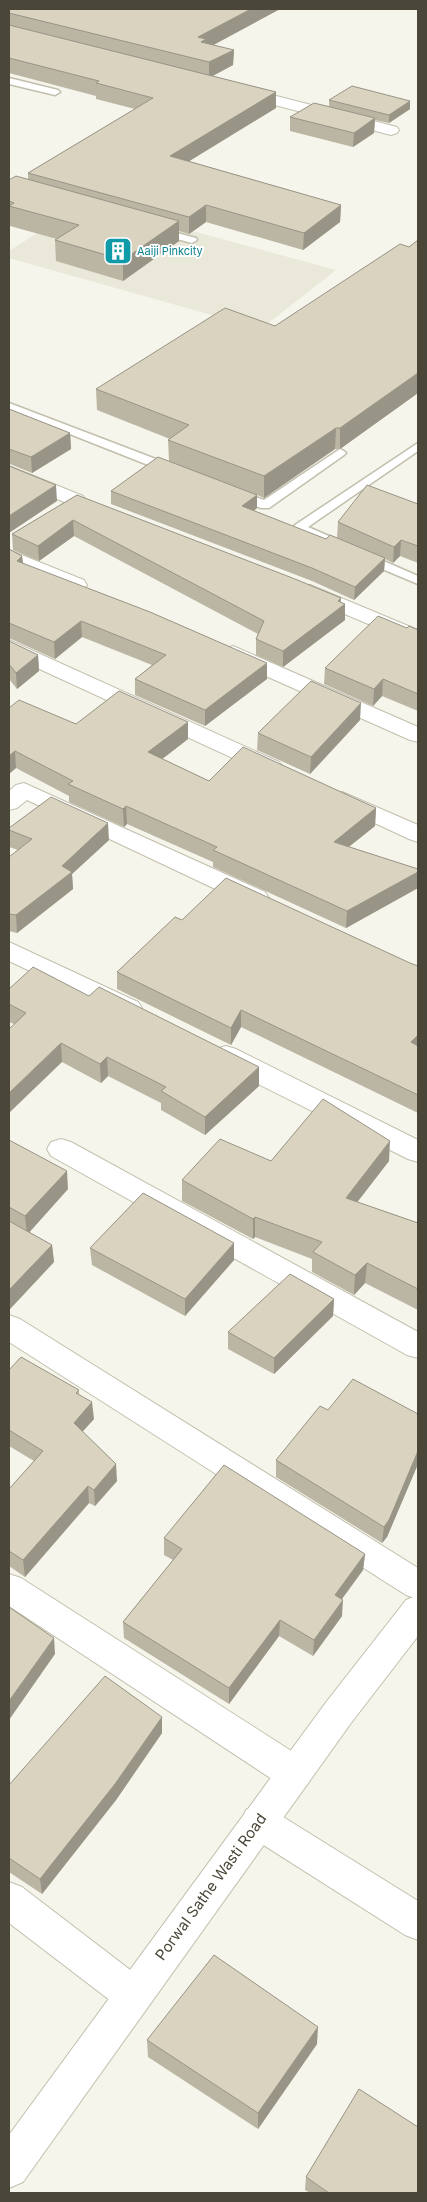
<svg xmlns="http://www.w3.org/2000/svg" width="427" height="2202" font-family="Inter,sans-serif">
  <rect width="100%" height="100%" fill="#f6f5eb"/>
  <polygon fill="#eae8d9" points="86,202 336,270 261,329 9,258 9,251"/>
  <g fill="none" stroke-linecap="round" stroke-linejoin="round">
    <defs>
      <g id="service">
        <polygon points="9,78 58,90 60,92 55,95 9,84"/>
        <polygon points="158,228 196,238 197,240 192,243 154,233 153,231"/>
        <polygon points="9,403 174,466 176,469 174,472 166,472 9,410"/>
        <polygon points="418,443 418,451 308,527 338,540 340,543 338,546 330,546 295,531 293,528 295,525"/>
        <polygon points="340,449 344,451 346,453 344,455 269,508 261,508 233,498 231,495 237,491 264,500"/>
        <polygon points="365,553 418,576 418,584 361,560 359,557"/>
      </g>
      <g id="minor">
        <polygon points="241,87 397,127 399,130 397,133 391,135 236,95 233,92 236,89"/>
        <polygon points="9,466 83,496 86,500 83,504 76,506 69,504 9,479"/>
        <polygon points="9,550 84,580 87,585 84,590 76,591 68,590 9,564"/>
        <polygon points="310,585 418,630 418,645 302,596 299,591 302,586"/>
        <polygon points="9,640 279,762 283,767 279,772 271,774 263,772 9,655"/>
        <polygon points="233,646 418,727 418,742 410,740 225,658 222,653 225,648"/>
        <polygon points="24,783 265,892 269,898 265,904 256,906 247,904 27,800 17,808 9,810 9,791 16,785"/>
        <polygon points="342,792 418,825 418,842 409,839 334,804 330,799 334,794"/>
        <polygon points="9,942 138,1002 142,1008 138,1014 129,1017 120,1014 9,961"/>
        <polygon points="226,1046 236,1049 418,1140 418,1162 408,1159 216,1063 213,1056 216,1049"/>
        <polygon points="61,1139 71,1142 418,1332 418,1358 407,1355 51,1156 47,1149 51,1142"/>
        <polygon points="9,1315 20,1319 418,1568 418,1599 406,1595 9,1342"/>
        <polygon points="9,1574 21,1578 307,1761 312,1773 307,1785 294,1790 281,1785 9,1606"/>
        <polygon points="259,1805 272,1810 418,1901 418,1940 405,1935 246,1834 241,1822 246,1810"/>
        <polygon points="9,1882 22,1887 146,1982 152,1995 146,2008 133,2014 120,2008 9,1923"/>
      </g>
      <polygon id="tertiary" points="418,1595 418,1636 351,1723 23,2182 9,2188 9,2135 327,1701 406,1600"/>
    </defs>
    <use href="#service" stroke="#c2bfad" stroke-width="3"/>
    <use href="#minor" stroke="#c2bfad" stroke-width="2"/>
    <use href="#tertiary" stroke="#c2bfad" stroke-width="2"/>
    <use href="#service" fill="#fff" fill-rule="evenodd"/>
    <use href="#minor" fill="#fff" fill-rule="evenodd"/>
    <use href="#tertiary" fill="#fff" fill-rule="evenodd"/>
  </g>
  <g fill="#bbb5a4">
    <polygon points="9,9 280,9 213,45 234,50 233,65 212,76 276,92 276,108 188,161 341,205 340,222 303,250 206,222 189,234 179,231 179,241 123,281 56,261 55,240 57,239 10,226 10,221 9,221 9,180 28,179 28,173 135,109 96,99 96,96 9,73"/>
    <polygon points="329,100 410,109 389,123 375,120 374,133 353,147 290,131 290,117 329,107"/>
    <polygon points="418,240 418,393 340,449 335,449 264,498 257,495 257,508 254,511 326,539 337,538 338,522 418,504 418,563 400,556 393,563 385,559 384,571 354,600 312,581 111,504 111,491 169,461 168,440 170,439 97,410 96,389 275,326 409,247"/>
    <polygon points="9,409 70,433 71,449 32,473 10,464 9,465"/>
    <polygon points="77,495 345,604 345,620 283,667 256,655 256,639 258,634 74,536 39,561 13,550 12,534"/>
    <polygon points="9,549 22,556 23,563 267,679 205,726 135,695 135,679 152,665 82,637 55,659 9,638"/>
    <polygon points="407,628 418,630 418,711 382,696 373,706 324,684 325,668"/>
    <polygon points="9,641 38,655 39,671 17,689 9,679"/>
    <polygon points="9,708 76,724 188,739 162,759 209,781 376,808 375,826 349,847 418,869 418,888 346,928 213,867 213,862 127,824 124,827 69,802 69,796 16,768 9,774"/>
    <polygon points="360,720 310,774 257,750 258,733"/>
    <polygon points="9,828 109,840 72,874 73,889 17,933 9,931 9,857 18,850 9,847"/>
    <polygon points="182,920 418,966 418,1113 241,1027 231,1045 117,989 117,972"/>
    <polygon points="9,989 259,1086 205,1135 161,1110 161,1103 108,1076 101,1083 62,1062 14,1024 9,1022"/>
    <polygon points="9,1140 68,1189 29,1232 52,1245 54,1262 10,1309 9,1308"/>
    <polygon points="271,1161 389,1161 357,1202 418,1223 418,1310 365,1283 354,1295 312,1272 312,1259 255,1237 253,1239 182,1201 182,1180"/>
    <polygon points="90,1248 234,1260 185,1316 92,1265"/>
    <polygon points="334,1299 333,1316 274,1374 228,1349 228,1332"/>
    <polygon points="9,1370 79,1390 79,1395 94,1419 82,1432 117,1481 95,1506 89,1503 25,1577 9,1566 9,1489 34,1461 9,1446"/>
    <polygon points="328,1410 418,1414 418,1464 387,1537 382,1543 276,1477 276,1460"/>
    <polygon points="164,1538 365,1554 363,1570 342,1599 342,1616 313,1656 279,1636 229,1704 124,1638 123,1622 173,1560 164,1555"/>
    <polygon points="162,1733 116,1800 42,1894 9,1872 9,1785"/>
    <polygon points="147,2040 317,2044 258,2129 148,2057"/>
    <polygon points="306,2177 418,2193 310,2193 305,2190"/>
  </g>
  <g fill="#989486">
    <polygon points="251,9 280,9 206,49 198,37"/>
    <polygon points="234,50 233,65 209,78 209,62"/>
    <polygon points="276,92 276,108 170,173 170,156"/>
    <polygon points="410,101 410,109 389,123 389,115"/>
    <polygon points="375,118 374,133 353,147 354,133"/>
    <polygon points="206,205 206,222 189,234 189,217"/>
    <polygon points="341,205 340,222 303,250 304,233"/>
    <polygon points="179,221 179,241 123,281 123,260"/>
    <polygon points="418,373 418,393 340,449 340,428"/>
    <polygon points="336,428 335,449 264,498 264,476"/>
    <polygon points="70,433 71,449 32,473 31,457"/>
    <polygon points="56,485 57,501 9,533 9,516"/>
    <polygon points="257,495 257,508 242,519 242,506"/>
    <polygon points="73,520 74,536 39,561 38,546"/>
    <polygon points="401,540 400,556 393,563 394,547"/>
    <polygon points="22,556 24,572 17,561"/>
    <polygon points="385,558 384,571 354,600 355,587"/>
    <polygon points="341,598 340,608 345,604 345,620 283,667 283,651"/>
    <polygon points="81,621 82,637 55,659 54,642"/>
    <polygon points="38,655 39,671 17,689 16,673"/>
    <polygon points="267,663 267,679 205,726 205,710"/>
    <polygon points="383,679 382,696 373,706 374,689"/>
    <polygon points="361,703 360,720 310,774 311,757"/>
    <polygon points="188,722 188,739 148,770 148,752"/>
    <polygon points="15,751 16,768 9,774 9,756"/>
    <polygon points="126,806 127,824 124,827 123,809"/>
    <polygon points="376,808 375,826 333,859 334,842"/>
    <polygon points="108,823 109,840 72,874 73,889 17,933 16,915 62,866"/>
    <polygon points="418,872 418,888 346,928 347,911"/>
    <polygon points="241,1010 241,1027 231,1045 231,1028"/>
    <polygon points="418,1035 418,1051 411,1042"/>
    <polygon points="61,1043 62,1062 9,1113 9,1093"/>
    <polygon points="107,1057 108,1076 101,1083 100,1064"/>
    <polygon points="259,1067 259,1086 205,1135 205,1117"/>
    <polygon points="390,1141 389,1161 345,1218 346,1198"/>
    <polygon points="67,1171 68,1189 27,1235 25,1216"/>
    <polygon points="255,1217 255,1237 253,1239 253,1219"/>
    <polygon points="234,1243 234,1260 185,1316 185,1299"/>
    <polygon points="52,1245 54,1262 10,1309 9,1290"/>
    <polygon points="367,1263 365,1283 354,1295 355,1275"/>
    <polygon points="334,1299 333,1316 274,1374 274,1358"/>
    <polygon points="92,1402 94,1419 75,1440 74,1423"/>
    <polygon points="418,1451 418,1464 387,1537 382,1543 384,1527"/>
    <polygon points="116,1464 117,1481 95,1506 94,1490"/>
    <polygon points="88,1486 89,1503 25,1577 23,1560"/>
    <polygon points="365,1554 363,1570 333,1611 335,1595"/>
    <polygon points="343,1600 342,1616 313,1656 314,1640"/>
    <polygon points="280,1620 279,1636 229,1704 229,1688"/>
    <polygon points="54,1638 55,1654 9,1720 9,1701"/>
    <polygon points="162,1717 162,1733 116,1800 42,1894 40,1879"/>
    <polygon points="318,2027 317,2044 258,2129 258,2113"/>
  </g>
  <g fill="#d9d3bf" stroke="#989486">
    <polygon points="9,9 251,9 198,37 206,39 201,42 234,50 209,62 9,13"/>
    <polygon points="9,25 276,92 170,156 341,205 304,233 206,205 189,217 28,173 153,98 96,83 99,81 9,58"/>
    <polygon points="352,86 410,101 389,115 329,100"/>
    <polygon points="314,103 375,118 354,133 290,117"/>
    <polygon points="16,176 179,221 123,260 55,240 79,225 9,206 14,203 9,201 9,180"/>
    <polygon points="418,240 418,373 340,428 336,428 264,476 168,440 189,425 96,389 225,308 275,326 400,244 409,247"/>
    <polygon points="9,409 70,433 31,457 9,449"/>
    <polygon points="158,457 257,495 242,506 326,539 330,535 385,558 355,587 312,568 111,491"/>
    <polygon points="9,466 56,485 9,516"/>
    <polygon points="367,485 418,504 418,546 401,540 394,547 338,522"/>
    <polygon points="77,495 295,579 341,598 338,601 345,604 283,651 256,639 264,621 73,520 38,546 12,534"/>
    <polygon points="9,549 22,556 17,561 150,612 267,663 205,710 135,679 166,655 81,621 54,642 9,623"/>
    <polygon points="378,616 407,628 409,626 418,630 418,694 383,679 374,689 325,668"/>
    <polygon points="9,641 38,655 16,673 9,664"/>
    <polygon points="311,681 361,703 311,757 258,733"/>
    <polygon points="119,691 188,722 148,752 209,781 243,747 376,808 334,842 418,869 418,872 347,911 213,850 217,847 126,806 123,809 68,784 73,781 15,751 9,756 9,708 19,700 76,724"/>
    <polygon points="51,797 108,823 62,866 72,872 16,915 9,914 9,857 32,839 9,830 9,828"/>
    <polygon points="226,878 410,963 418,966 418,1035 411,1042 418,1046 418,1095 241,1010 231,1028 117,972 175,917 182,920"/>
    <polygon points="33,967 89,996 99,987 259,1067 205,1117 161,1091 166,1087 107,1057 100,1064 61,1043 9,1093 9,1029 26,1013 9,1004 9,989"/>
    <polygon points="323,1099 390,1141 346,1198 418,1223 418,1289 367,1263 355,1275 313,1252 322,1242 255,1217 253,1219 182,1180 220,1139 271,1161"/>
    <polygon points="9,1140 67,1171 25,1216 9,1207"/>
    <polygon points="143,1193 234,1243 185,1299 90,1248"/>
    <polygon points="9,1221 52,1245 9,1290"/>
    <polygon points="290,1274 334,1299 274,1358 228,1332"/>
    <polygon points="21,1357 79,1390 76,1393 92,1402 74,1423 116,1464 94,1490 88,1486 23,1560 9,1551 9,1489 43,1451 9,1430 9,1370"/>
    <polygon points="353,1379 418,1414 418,1451 389,1520 384,1527 276,1460 320,1406 328,1410"/>
    <polygon points="224,1465 365,1554 335,1595 343,1600 314,1640 280,1620 229,1688 123,1622 182,1549 164,1538"/>
    <polygon points="9,1607 54,1638 9,1701"/>
    <polygon points="105,1676 162,1717 115,1784 40,1879 9,1858 9,1785"/>
    <polygon points="214,1955 318,2027 258,2113 147,2040"/>
    <polygon points="359,2089 418,2127 418,2193 329,2193 306,2177"/>
  </g>
  <defs>
    <symbol id="building-square" viewBox="-11 -11 22 22"><rect x="-9" y="-9" width="18" height="18" rx="4" fill="#0f9aa8" stroke="#fff"/><path d="M-4-6H4V6H1V3H-1V6H-4ZM-2.5-4.3h1.7v1.8h-1.7ZM.8-4.3h1.7v1.8H.8ZM-2.5-1h1.7V.8h-1.7ZM.8-1h1.7V.8H.8Z" fill="#fff"/></symbol>
  </defs>
  <g fill-rule="evenodd">
    <use href="#building-square" x="102" y="235" width="32" height="32"/>
  </g>
  <g text-anchor="middle" stroke-width="4" stroke-linejoin="round" paint-order="stroke">
    <g font-size="11" fill="#0d838f" stroke="#fff" text-anchor="start">
      <text x="137" y="255">Aaiji Pinkcity</text>
    </g>
    <g font-size="15" fill="#4b4738" stroke="#fff">
      <text transform="translate(211 1887) rotate(-54)" y="5">Porwal Sathe Wasti Road</text>
    </g>
  </g>
  <rect width="427" height="2202" fill="none" stroke="#4b4738" stroke-width="20"/>
</svg>
